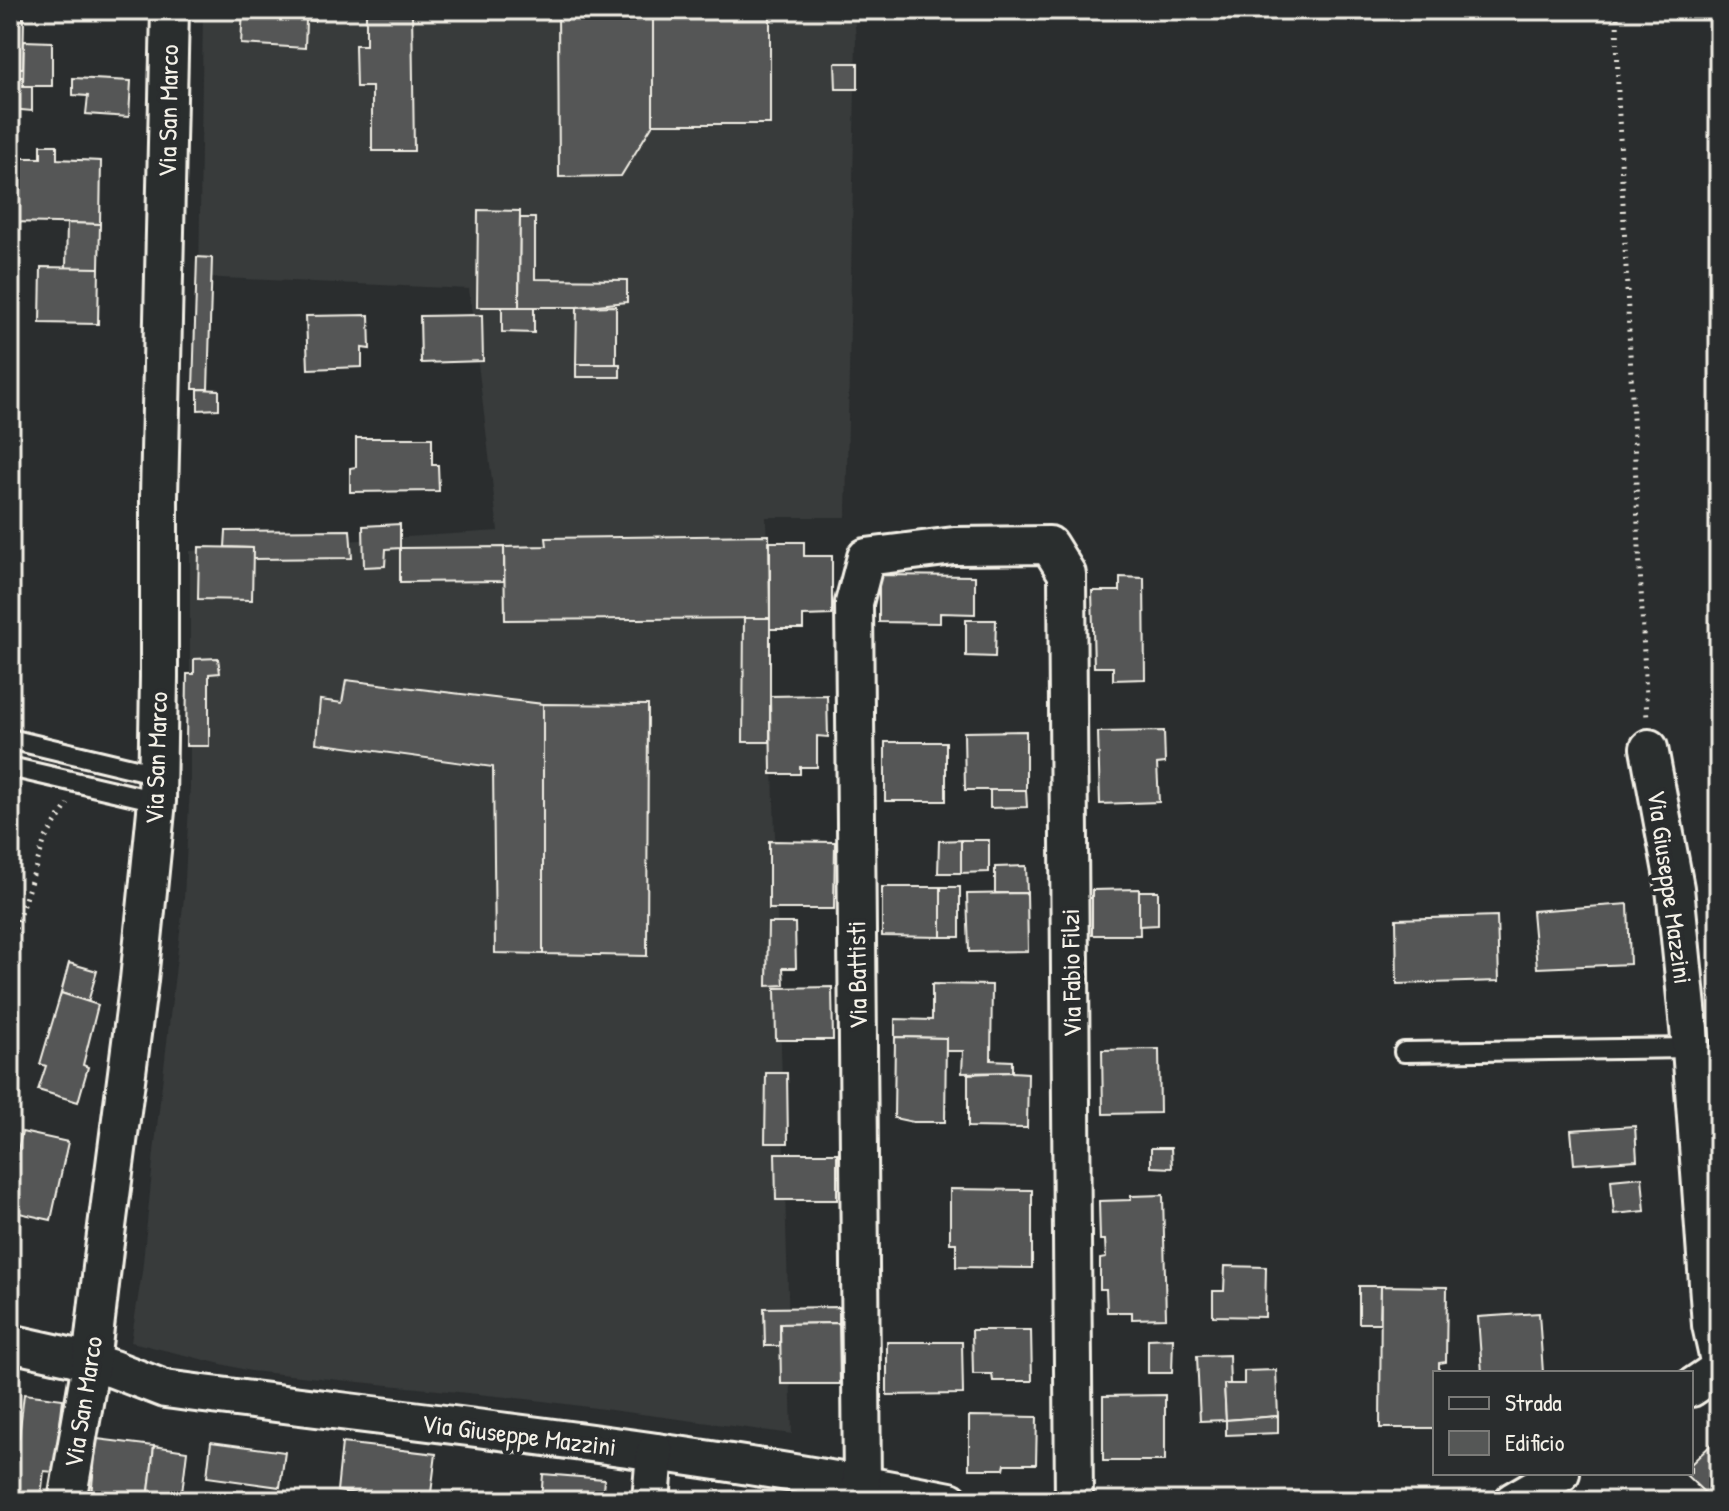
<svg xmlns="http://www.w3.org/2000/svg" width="1729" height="1511" font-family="'Patrick Hand',sans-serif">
  <rect width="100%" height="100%" fill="#2a2d2e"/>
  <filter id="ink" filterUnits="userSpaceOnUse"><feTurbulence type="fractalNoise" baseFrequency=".0125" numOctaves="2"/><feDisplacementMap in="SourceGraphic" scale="16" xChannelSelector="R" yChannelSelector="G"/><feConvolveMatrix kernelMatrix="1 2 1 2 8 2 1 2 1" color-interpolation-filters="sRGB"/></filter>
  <g filter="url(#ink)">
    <polygon fill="#373a3a" points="203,10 854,10 856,41 846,517 766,517 792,1434 535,1400 250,1371 131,1342 142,1272 154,1152 184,897 190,786 190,551 498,531 469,289 199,277"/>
    <g fill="#555756" stroke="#f4f1e8" stroke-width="2">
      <polygon points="243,10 315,10 314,21 306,20 305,48 241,44"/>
      <polygon points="366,10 412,10 414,151 372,151 372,87 356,87 355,45 366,45"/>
      <polygon points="558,10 653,10 653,124 621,176 559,177"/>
      <rect x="653" y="10" width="117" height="114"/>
      <polygon points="24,18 23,68 10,68 10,19"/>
      <polygon points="24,41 52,42 52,86 23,86"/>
      <polygon points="835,63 858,63 858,89 836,89"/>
      <polygon points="10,77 23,77 23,86 32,86 32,111 10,109"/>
      <polygon points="73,78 131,81 129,117 86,114 88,96 73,95"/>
      <polygon points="41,145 57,145 57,159 101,161 100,224 10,222 10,158 41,158"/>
      <polygon points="478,210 520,211 519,307 477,307"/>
      <polygon points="520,218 535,218 535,279 627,280 627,302 577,307 519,307"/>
      <polygon points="67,223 100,224 99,268 66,268"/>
      <polygon points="197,257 212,258 208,389 193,389"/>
      <polygon points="41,267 99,268 98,324 40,323"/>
      <polygon points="616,306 616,364 576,364 577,307"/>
      <polygon points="502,307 534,307 534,333 502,332"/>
      <polygon points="369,315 370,349 362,348 362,367 308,369 306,316"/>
      <polygon points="482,315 483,361 421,363 420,316"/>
      <rect x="576" y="364" width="44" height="13"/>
      <polygon points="198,389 219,390 219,409 198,410"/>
      <polygon points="356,438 432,438 432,465 438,465 439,491 350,492 350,468 356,467"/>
      <polygon points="400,524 400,548 386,549 385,566 364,567 363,526"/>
      <polygon points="350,530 352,558 252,559 253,548 225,547 226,531"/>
      <polygon points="769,535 770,618 505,620 504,547 547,546 546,538"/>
      <polygon points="770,542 804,542 804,556 832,556 832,615 803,616 803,629 770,629"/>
      <polygon points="199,547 253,548 252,600 198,599"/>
      <polygon points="504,547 504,581 400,582 400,548"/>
      <polygon points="879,575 975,576 975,614 940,613 940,623 879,622"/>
      <polygon points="1120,577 1144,578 1145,679 1113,680 1113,667 1094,667 1092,591 1120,591"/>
      <polygon points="744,618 770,618 770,742 743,742"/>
      <polygon points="966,620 996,620 995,657 966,656"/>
      <polygon points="218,658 220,673 209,674 209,746 186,746 187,674 194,674 194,659"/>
      <polygon points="346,680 543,704 543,954 495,953 493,767 316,743 320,700 342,703"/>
      <polygon points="827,695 828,737 817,736 817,767 800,767 800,774 771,774 770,696"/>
      <polygon points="543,704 648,705 647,956 543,954"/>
      <polygon points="1026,731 1026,790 965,790 964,732"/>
      <polygon points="1164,731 1165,763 1157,764 1159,802 1100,804 1098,732"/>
      <rect x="885" y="742" width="61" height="59"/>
      <polygon points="990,790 1026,790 1027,807 990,808"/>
      <polygon points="961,840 989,840 989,872 961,873"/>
      <polygon points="961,840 961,873 938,873 939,841"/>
      <polygon points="769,841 835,842 834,909 769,909"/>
      <polygon points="1026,866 1027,893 995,893 995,867"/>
      <polygon points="882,887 941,887 941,937 882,936"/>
      <rect x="941" y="887" width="19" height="50"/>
      <polygon points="1139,889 1140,935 1092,935 1092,890"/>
      <polygon points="1139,891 1158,891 1158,925 1139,926"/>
      <polygon points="1027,893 1028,951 969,952 967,894"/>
      <polygon points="1628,904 1630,964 1537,968 1532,911"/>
      <polygon points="1497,916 1499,981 1397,984 1396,919"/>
      <polygon points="768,923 795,923 796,968 783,968 784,985 767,986"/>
      <polygon points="69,963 97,971 88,1002 61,993"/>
      <polygon points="932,984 992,985 991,1060 1012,1061 1012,1072 962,1073 963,1051 946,1051 946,1038 895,1037 895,1019 932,1020"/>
      <polygon points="832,987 833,1040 776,1040 775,988"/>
      <polygon points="61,993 98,1005 83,1065 88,1067 78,1102 38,1090 46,1066 40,1064"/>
      <polygon points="895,1037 946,1038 945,1122 913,1122 894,1118"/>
      <polygon points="1159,1049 1160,1113 1103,1114 1102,1050"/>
      <polygon points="1012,1072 1028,1073 1027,1128 968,1127 968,1074"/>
      <polygon points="766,1073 787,1073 788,1143 765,1143"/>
      <polygon points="1635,1126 1637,1160 1574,1164 1571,1130"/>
      <polygon points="22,1132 68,1142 51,1220 10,1211 10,1186"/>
      <polygon points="1151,1148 1171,1148 1172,1168 1151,1167"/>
      <polygon points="775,1153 837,1153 837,1200 776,1200"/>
      <polygon points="1642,1177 1645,1211 1614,1214 1611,1180"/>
      <polygon points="950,1189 1032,1190 1032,1268 956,1267 956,1243 950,1243"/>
      <polygon points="1163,1195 1166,1318 1132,1319 1132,1312 1107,1312 1106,1289 1100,1289 1100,1259 1106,1258 1105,1240 1100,1240 1099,1201 1131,1200 1131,1196"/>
      <polygon points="1225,1266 1266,1267 1265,1317 1213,1316 1213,1291 1224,1291"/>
      <polygon points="1359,1286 1381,1286 1380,1323 1359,1323"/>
      <polygon points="1381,1286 1447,1287 1446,1362 1439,1363 1439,1373 1435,1373 1435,1428 1380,1428"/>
      <polygon points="839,1307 839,1323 780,1324 780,1346 765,1346 764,1308"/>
      <polygon points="1539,1313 1543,1373 1482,1373 1478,1317"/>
      <polygon points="839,1323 840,1384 781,1384 780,1324"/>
      <polygon points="972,1330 1031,1330 1032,1381 993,1381 992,1374 973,1374"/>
      <polygon points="1173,1338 1172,1373 1148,1373 1148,1339"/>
      <polygon points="887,1342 962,1342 963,1394 887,1395"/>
      <polygon points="1229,1355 1230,1384 1224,1384 1226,1420 1200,1421 1197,1356"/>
      <polygon points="1276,1370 1278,1416 1226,1420 1224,1384 1244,1384 1244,1371"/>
      <polygon points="24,1394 63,1399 54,1472 44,1471 41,1497 10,1493 10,1443 12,1436 19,1437"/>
      <polygon points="1165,1395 1165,1461 1103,1461 1103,1396"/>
      <polygon points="969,1416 1037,1417 1036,1464 1005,1464 1004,1469 969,1469"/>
      <polygon points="1278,1416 1278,1433 1226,1435 1226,1420"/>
      <polygon points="1719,1437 1719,1483 1707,1495 1684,1473 1691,1473 1691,1464"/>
      <polygon points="97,1439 154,1446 148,1501 91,1495"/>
      <polygon points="211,1442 285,1452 280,1487 207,1477"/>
      <polygon points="342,1443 436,1454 430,1501 383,1501 367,1498 366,1501 356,1501 357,1494 337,1491"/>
      <polygon points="154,1446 187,1451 181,1501 148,1501"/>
      <polygon points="543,1474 604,1479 602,1501 541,1501"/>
    </g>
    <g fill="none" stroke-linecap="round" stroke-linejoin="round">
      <defs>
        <g id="lane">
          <polyline points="10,739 157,774"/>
          <polyline points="10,767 157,801"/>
          <polyline points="1404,1052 1691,1048"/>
        </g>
        <g id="street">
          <polyline points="1649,748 1675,888 1691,1048 1711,1325 1719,1361"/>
          <path d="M10 1343 73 1357 113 1369 165 1389C427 1423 691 1450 950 1501"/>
          <polyline points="1691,1388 1719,1369"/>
          <polyline points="862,1484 854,603 866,557 954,546 1049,545 1067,574 1074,1501"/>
          <polyline points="67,1501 91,1363 104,1250 139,980 157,801 159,677 159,497 170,10"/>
          <polyline points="651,1501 655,1452"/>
          <polyline points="1513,1501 1561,1473"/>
        </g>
      </defs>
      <use href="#lane" stroke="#f4f1e8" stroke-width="24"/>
      <use href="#street" stroke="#f4f1e8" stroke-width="42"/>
      <g stroke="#f4f1e8" stroke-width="5" stroke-dasharray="2 6" stroke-linecap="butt">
        <polyline points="1617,10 1618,95 1647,719"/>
        <polyline points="10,944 45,839 68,804"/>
      </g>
      <use href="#lane" stroke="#2a2d2e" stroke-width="18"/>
      <use href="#street" stroke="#2a2d2e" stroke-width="36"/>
    </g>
  </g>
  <g text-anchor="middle" stroke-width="8" stroke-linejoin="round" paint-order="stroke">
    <g font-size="26" fill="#f4f1e8" stroke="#2a2d2e">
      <text transform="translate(168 111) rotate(-89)" y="9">Via San Marco</text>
      <text transform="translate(156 758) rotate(-88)" y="9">Via San Marco</text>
      <text transform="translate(1670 887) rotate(82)" y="9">Via Giuseppe Mazzini</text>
      <text transform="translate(1071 973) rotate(-91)" y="9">Via Fabio Filzi</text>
      <text transform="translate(857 975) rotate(-91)" y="9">Via Battisti</text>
      <text transform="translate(83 1402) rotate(-81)" y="9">Via San Marco</text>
      <text transform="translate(519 1435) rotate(7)" y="9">Via Giuseppe Mazzini</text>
    </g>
  </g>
  <rect width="1729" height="1511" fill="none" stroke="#2a2d2e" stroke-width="40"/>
  <rect x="20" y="20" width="1689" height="1471" fill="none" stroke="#f4f1e8" stroke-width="3" filter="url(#ink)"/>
  <rect x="1433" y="1371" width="260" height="104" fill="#2a2d2e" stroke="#7b7b78" stroke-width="2"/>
  <rect x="1449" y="1397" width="40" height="12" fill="#2a2d2e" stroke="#7b7b78" stroke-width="2"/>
  <text x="1505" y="1411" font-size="24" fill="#f4f1e8">Strada</text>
  <rect x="1449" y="1431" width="40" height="24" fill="#555756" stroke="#7b7b78" stroke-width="2"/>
  <text x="1505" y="1451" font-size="24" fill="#f4f1e8">Edificio</text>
</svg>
